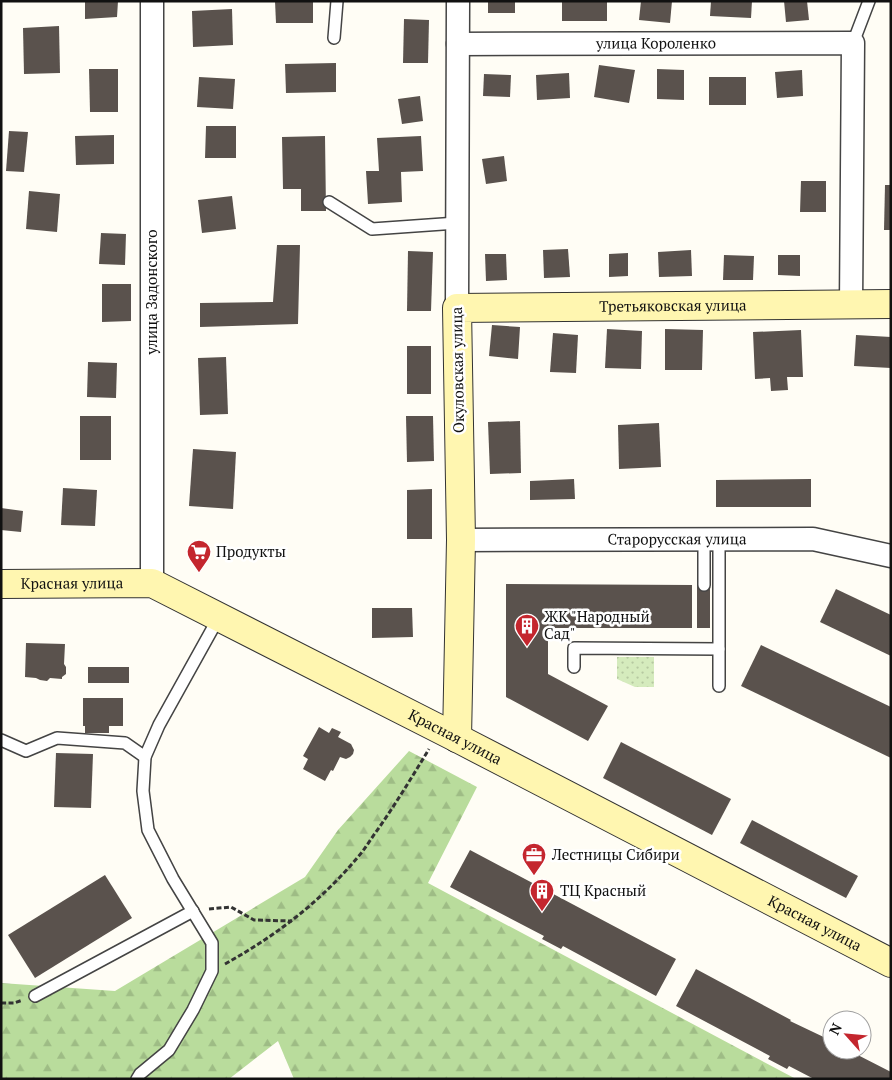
<svg xmlns="http://www.w3.org/2000/svg" width="892" height="1080" font-family="'PT Serif',serif">
  <defs>
    <pattern id="green-dots" width="8" height="8" patternUnits="userSpaceOnUse" patternTransform="scale(1.25)"><rect width="8" height="8" fill="#d5ebbd"/><path d="M2 2h.1M6 6h.1" fill="none" stroke="#b6c8a1" stroke-width="1.8" stroke-linecap="round"/></pattern>
    <pattern id="forest-firs" width="22" height="20" patternUnits="userSpaceOnUse" patternTransform="scale(1.25)"><rect width="22" height="20" fill="#b9dc9c"/><path d="M5 1l3.5 6h-7zM16 11l3.5 6h-7z" fill="#9ebc85"/></pattern>
  </defs>
  <rect width="100%" height="100%" fill="#fffdf5"/>
  <polygon fill="url(#green-dots)" points="617,657 654,657 654,687 635,687 617,679"/>
  <polygon fill="url(#forest-firs)" points="409,751 477,787 428,883 796,1079 294,1079 278,1041 229,1079 1,1079 1,983 115,991 305,877 338,830"/>
  <g fill="#5a524d">
    <polygon points="85,1 118,1 117,17 85,19"/>
    <polygon points="275,1 313,1 313,23 276,23"/>
    <rect x="488" y="1" width="27" height="12"/>
    <rect x="562" y="1" width="45" height="20"/>
    <polygon points="641,1 672,1 670,23 639,20"/>
    <polygon points="711,1 752,1 751,18 710,16"/>
    <polygon points="784,1 807,1 809,20 786,22"/>
    <polygon points="232,9 233,45 193,47 192,11"/>
    <polygon points="404,19 429,20 428,63 403,63"/>
    <polygon points="59,26 60,73 24,74 23,28"/>
    <polygon points="336,63 336,92 286,93 285,64"/>
    <polygon points="599,65 635,70 629,103 594,97"/>
    <polygon points="89,69 118,69 118,112 90,112"/>
    <polygon points="657,69 684,70 684,100 657,99"/>
    <polygon points="802,70 803,96 777,98 775,72"/>
    <polygon points="569,73 570,98 537,100 536,75"/>
    <polygon points="484,74 511,75 510,97 483,96"/>
    <polygon points="199,77 235,79 233,109 197,107"/>
    <rect x="709" y="77" width="37" height="28"/>
    <polygon points="420,96 423,121 402,124 398,99"/>
    <polygon points="206,126 236,126 236,158 205,158"/>
    <polygon points="9,131 28,132 24,172 6,171"/>
    <polygon points="114,135 114,164 76,165 75,136"/>
    <polygon points="325,136 326,211 301,211 301,189 283,189 282,137"/>
    <polygon points="421,136 423,171 401,172 402,202 368,204 366,171 379,171 377,138"/>
    <polygon points="504,156 507,181 486,184 482,159"/>
    <polygon points="801,181 826,181 826,212 800,212"/>
    <polygon points="885,185 891,185 891,230 884,230"/>
    <polygon points="29,191 60,194 57,232 26,229"/>
    <polygon points="232,196 236,229 202,233 198,200"/>
    <polygon points="101,233 126,234 125,265 99,264"/>
    <polygon points="277,245 300,245 298,324 200,327 200,303 273,302"/>
    <polygon points="568,249 570,277 544,278 543,250"/>
    <polygon points="691,250 692,276 659,277 658,252"/>
    <polygon points="408,251 433,252 431,311 407,311"/>
    <polygon points="628,253 628,276 609,277 609,254"/>
    <polygon points="485,254 506,254 507,280 486,281"/>
    <polygon points="724,255 754,256 753,280 723,280"/>
    <polygon points="778,255 800,255 800,276 778,275"/>
    <polygon points="102,284 131,284 131,321 102,322"/>
    <polygon points="492,325 520,327 518,359 489,356"/>
    <polygon points="607,329 642,331 641,369 605,368"/>
    <polygon points="665,329 703,330 702,370 665,370"/>
    <polygon points="801,330 803,377 787,377 788,390 771,391 770,378 755,379 753,332"/>
    <polygon points="553,333 578,335 576,373 550,372"/>
    <polygon points="856,335 891,337 891,368 854,366"/>
    <rect x="407" y="346" width="24" height="48"/>
    <polygon points="226,357 228,414 200,415 198,358"/>
    <polygon points="88,362 117,363 116,398 87,397"/>
    <rect x="80" y="416" width="31" height="44"/>
    <polygon points="406,416 433,416 434,461 407,462"/>
    <polygon points="520,421 521,473 490,474 488,422"/>
    <polygon points="659,423 661,467 619,469 618,425"/>
    <polygon points="193,449 236,452 233,509 189,506"/>
    <polygon points="574,479 575,499 530,500 530,481"/>
    <polygon points="811,479 811,507 716,507 716,480"/>
    <polygon points="63,488 97,490 95,526 61,525"/>
    <polygon points="432,489 432,539 407,539 407,490"/>
    <polygon points="1,508 23,511 21,532 1,530"/>
    <polygon points="506,584 692,585 692,628 548,628 548,674 608,706 588,741 506,697"/>
    <rect x="697" y="585" width="13" height="43"/>
    <polygon points="836,589 891,615 891,656 820,622"/>
    <polygon points="372,608 412,608 413,637 372,638"/>
    <polygon points="26,643 65,644 64,664 66,667 66,674 62,677 62,679 50,678 47,681 40,680 36,678 25,677"/>
    <polygon points="761,645 891,707 891,758 741,686"/>
    <rect x="88" y="667" width="41" height="16"/>
    <polygon points="83,698 123,698 123,726 109,726 109,733 85,733 85,726 83,726"/>
    <polygon points="319,727 329,733 332,728 341,732 338,737 351,744 354,750 353,754 350,757 346,759 340,757 333,771 331,770 325,781 303,769 308,759 303,756"/>
    <polygon points="621,742 731,799 712,835 603,778"/>
    <polygon points="56,753 93,754 91,808 54,807"/>
    <polygon points="752,820 858,876 846,898 740,843"/>
    <polygon points="470,850 676,959 656,996 563,946 561,949 542,939 544,936 450,887"/>
    <polygon points="105,875 132,918 35,978 8,935"/>
    <polygon points="696,969 791,1020 790,1021 832,1041 832,1050 848,1050 891,1072 891,1079 814,1079 789,1066 787,1069 768,1059 770,1056 676,1006"/>
  </g>
  <g fill="none" stroke-linecap="round" stroke-linejoin="round">
    <defs>
      <g id="lane">
        <polyline points="334,38 337,1"/>
        <polyline points="853,43 869,1"/>
        <polyline points="329,202 372,229 457,223"/>
        <polyline points="704,585 704,540"/>
        <polyline points="574,667 574,648 719,649"/>
        <polyline points="719,686 719,540"/>
        <polyline points="1,740 26,751 57,738 125,743 145,757"/>
        <polyline points="35,996 193,911"/>
        <polyline points="137,1079 140,1074 169,1050 193,1010 212,971 212,943 173,879 148,830 143,791 145,757 159,725 219,617"/>
      </g>
      <g id="street">
        <path id="s1" d="M458 44 853 43 851 305"/>
        <polyline points="457,308 458,1"/>
        <path id="s2" d="M461 540 813 539 891 556"/>
        <polyline points="152,583 152,1"/>
      </g>
      <g id="secondary">
        <path id="s3" d="M1 584 152 583 457 738 891 963"/>
        <path id="s4" d="M457 738 461 540 457 308 891 304"/>
      </g>
    </defs>
    <use href="#lane" stroke="#444" stroke-width="14"/>
    <use href="#street" stroke="#444" stroke-width="25"/>
    <use href="#secondary" stroke="#333" stroke-width="30"/>
    <g stroke="#333" stroke-width="3" stroke-dasharray="5 2.5" stroke-linecap="butt">
      <polyline points="209,909 231,907 254,920 292,921"/>
      <path d="M225 964C277 935 320 902 358 857 365 849 370 840 376 832 395 805 412 777 429 749"/>
      <polyline points="1,1003 14,1003 23,1000"/>
    </g>
    <use href="#lane" stroke="#fff" stroke-width="11"/>
    <use href="#street" stroke="#fff" stroke-width="22"/>
    <use href="#secondary" stroke="#fff6b0" stroke-width="28"/>
  </g>
  <defs>
    <symbol id="supermarket-pin" viewBox="-11 -11 22 30"><path d="M0 17L-7.5 6A9.5 9.5 0 1 1 7.5 6Z" fill="#c4262e" stroke="#fff"/><path d="M-6-5.5h2.5l.6 2H6L4.5 2H-2.5L-4.4-4H-6ZM-1.5 3.2a1.3 1.3 0 1 0 .1 0ZM3 3.2a1.3 1.3 0 1 0 .1 0Z" fill="#fff"/></symbol>
    <symbol id="building-pin" viewBox="-11 -11 22 30"><path d="M0 17L-7.5 6A9.5 9.5 0 1 1 7.5 6Z" fill="#c4262e" stroke="#fff"/><path d="M-4-6H4V6H1V3H-1V6H-4ZM-2.5-4.3h1.7v1.8h-1.7ZM.8-4.3h1.7v1.8H.8ZM-2.5-1h1.7V.8h-1.7ZM.8-1h1.7V.8H.8Z" fill="#fff"/></symbol>
    <symbol id="office-pin" viewBox="-11 -11 22 30"><path d="M0 17L-7.5 6A9.5 9.5 0 1 1 7.5 6Z" fill="#c4262e" stroke="#fff"/><path d="M-6-3h4V-5.5h4V-3h4V5H-6ZM-1-4.5V-3h2v-1.5ZM-6 0V1H6V0Z" fill="#fff"/></symbol>
  </defs>
  <g fill-rule="evenodd">
    <use href="#supermarket-pin" x="185" y="538" width="28" height="38"/>
    <use href="#building-pin" x="513" y="612" width="28" height="38"/>
    <use href="#office-pin" x="520" y="841" width="28" height="38"/>
    <use href="#building-pin" x="528" y="877" width="28" height="38"/>
  </g>
  <g text-anchor="middle" stroke-width="5" stroke-linejoin="round" paint-order="stroke">
    <g font-size="15" fill="#111" stroke="#fff">
      <text dy="5" stroke="none"><textPath href="#s1" startOffset="198">улица Короленко</textPath></text>
      <text transform="translate(152 292) rotate(-90)" y="5">улица Задонского</text>
      <text dy="5" stroke="none"><textPath href="#s4" startOffset="646">Третьяковская улица</textPath></text>
      <text transform="translate(458 370) rotate(-91)" y="5">Окуловская улица</text>
      <text dy="5" stroke="none"><textPath href="#s2" startOffset="216">Старорусская улица</textPath></text>
      <text dy="5" stroke="none"><textPath href="#s3" startOffset="71">Красная улица</textPath></text>
      <text dy="5" stroke="none"><textPath href="#s3" startOffset="491">Красная улица</textPath></text>
      <text dy="5" stroke="none"><textPath href="#s3" startOffset="896">Красная улица</textPath></text>
    </g>
    <g font-size="15" fill="#111" stroke="#fff" text-anchor="start">
      <text x="216" y="557">Продукты</text>
      <text x="544" y="622">ЖК "Народный<tspan x="544" dy="17">Сад"</tspan></text>
      <text x="552" y="860">Лестницы Сибири</text>
      <text x="560" y="896">ТЦ Красный</text>
    </g>
  </g>
  <rect width="892" height="1080" fill="none" stroke="#111111" stroke-width="5"/>
  <g transform="translate(847 1035) rotate(297)"><circle r="24" fill="#ffffff" stroke="#a0a0a0"/>
  <path d="M0-4L9 19L0 12L-9 19Z" fill="#c4262e"/>
  <text y="-8" font-size="14" font-weight="bold" text-anchor="middle" fill="#111111">N</text>
  </g>
</svg>
